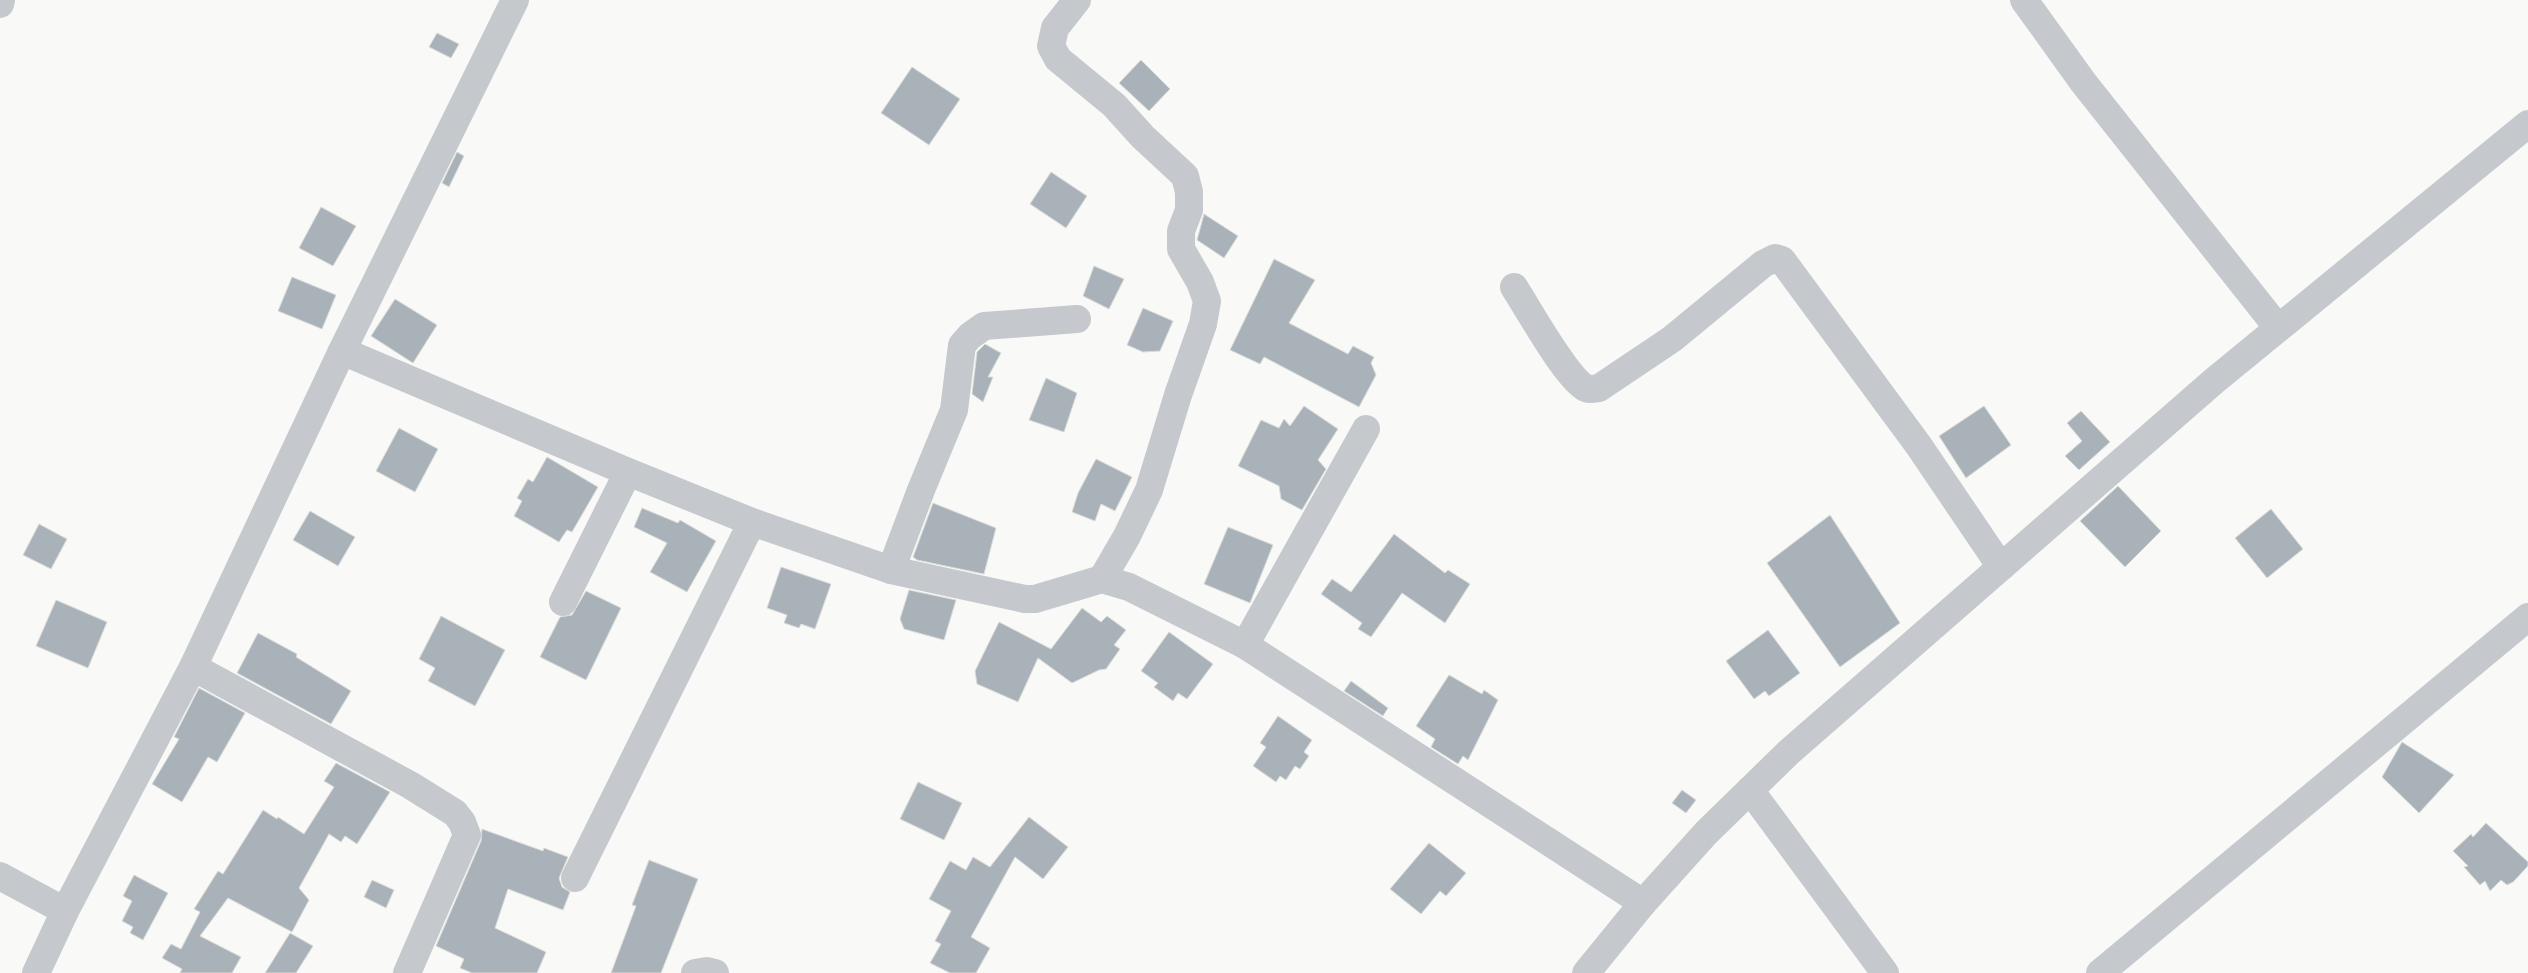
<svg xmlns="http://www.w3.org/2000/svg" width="2528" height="973" font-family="Jost,sans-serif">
  <rect width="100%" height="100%" fill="#f9faf7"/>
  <g fill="#a9b2b9" stroke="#dbdcd9">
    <polygon points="437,33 459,44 451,58 429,47"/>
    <polygon points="1141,60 1170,89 1149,111 1119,83"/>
    <polygon points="912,67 960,99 929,145 881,113"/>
    <polygon points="457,152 464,156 449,187 442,183"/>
    <polygon points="1051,172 1087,196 1066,228 1030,204"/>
    <polygon points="321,207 356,226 333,266 299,248"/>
    <polygon points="1204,214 1238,236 1224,258 1197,240"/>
    <polygon points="1274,259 1315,280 1289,323 1348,354 1353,346 1374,357 1371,363 1376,375 1359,407 1264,357 1260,364 1230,350"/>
    <polygon points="1094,266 1124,279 1109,309 1083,296"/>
    <polygon points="292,277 336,295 322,329 278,311"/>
    <polygon points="395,299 437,325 413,363 371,336"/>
    <polygon points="1143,308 1173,321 1160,351 1143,352 1127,345"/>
    <polygon points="985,344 1001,353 988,377 993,377 983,402 972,394 977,352"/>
    <polygon points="1046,378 1077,393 1064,432 1029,420"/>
    <polygon points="1304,406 1338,429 1318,460 1326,469 1302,510 1281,499 1279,486 1238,466 1261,420 1279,428 1284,419 1290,426"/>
    <polygon points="1984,406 2011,445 1966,478 1939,436"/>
    <polygon points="2081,411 2110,442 2079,470 2065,456 2082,441 2067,423"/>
    <polygon points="399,428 438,449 415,492 376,471"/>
    <polygon points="547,457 598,487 572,532 567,530 559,542 514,516 522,501 517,498 528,479 533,482"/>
    <polygon points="1096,459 1132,477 1115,511 1101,504 1095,521 1072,512 1078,493"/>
    <polygon points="2118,486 2161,531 2125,567 2080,521"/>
    <polygon points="933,503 996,528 984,574 917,560 913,557"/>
    <polygon points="642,508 678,523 680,520 716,541 687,592 650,572 667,543 634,527"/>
    <polygon points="2271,509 2303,549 2267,578 2235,538"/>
    <polygon points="310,511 355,537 338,566 293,540"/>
    <polygon points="1830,515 1900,623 1840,667 1767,563"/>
    <polygon points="39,524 67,539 51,569 23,555"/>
    <polygon points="1228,527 1273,545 1250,603 1204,584"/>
    <polygon points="1394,534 1445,573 1448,570 1470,584 1445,623 1402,593 1371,637 1358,629 1362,623 1321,594 1332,579 1351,592"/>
    <polygon points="781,567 831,584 815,629 801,624 799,628 784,623 787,615 767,608"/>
    <polygon points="909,590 956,600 944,640 904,629 900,619"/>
    <polygon points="586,591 621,608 586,680 540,657 560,617 572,615"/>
    <polygon points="56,600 107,622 88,668 36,646"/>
    <polygon points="1082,608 1101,622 1107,616 1126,630 1114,645 1120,649 1106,669 1099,670 1072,683 1038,658 1018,702 977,684 975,671 999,622 1051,649"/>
    <polygon points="441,616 505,650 475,706 428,681 435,668 419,659"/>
    <polygon points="1768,630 1800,673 1769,696 1765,691 1754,699 1726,661"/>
    <polygon points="1169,632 1213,664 1187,699 1178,693 1173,701 1154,687 1158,683 1141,671"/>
    <polygon points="258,633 297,654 296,657 351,691 331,724 237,673"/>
    <polygon points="1449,675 1482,694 1484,690 1498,700 1468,760 1463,756 1458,764 1431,747 1435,739 1416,726"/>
    <polygon points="1351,681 1388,708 1383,716 1344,691"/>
    <polygon points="199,688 245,713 217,762 208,757 182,802 152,784 179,739 174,737"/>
    <polygon points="1278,716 1312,740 1304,752 1309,756 1300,769 1295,766 1286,780 1280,776 1276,782 1253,766 1266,747 1260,743"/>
    <polygon points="2402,742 2454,775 2419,813 2382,777"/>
    <polygon points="336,763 390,792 357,844 345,836 341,842 329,834 299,888 309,900 292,932 228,898 200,936 241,957 232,973 180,973 182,969 162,958 171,944 181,949 200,912 194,909 218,871 223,874 263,810 277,819 278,817 304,834 334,787 324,781"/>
    <polygon points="918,782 962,803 944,840 900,819"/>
    <polygon points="1682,790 1696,800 1686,813 1672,803"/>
    <polygon points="1029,817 1068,847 1043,879 1015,857 971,937 990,948 976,973 950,973 930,963 941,944 935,941 951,911 929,899 950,861 966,870 973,857 990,867"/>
    <polygon points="2486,823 2528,862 2528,866 2513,882 2507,885 2501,880 2490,891 2485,881 2480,885 2464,867 2468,866 2453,851 2471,834 2473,837"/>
    <polygon points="482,829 543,851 544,848 568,857 559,878 562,887 570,892 563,910 508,889 495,928 546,952 537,973 472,973 460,968 464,959 436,946 481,841"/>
    <polygon points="1429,843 1466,873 1446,896 1440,891 1421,914 1390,889"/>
    <polygon points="649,860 698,879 661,973 611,973 636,906 632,905"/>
    <polygon points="134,875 168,893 143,940 130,933 133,927 122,921 132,901 123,896"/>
    <polygon points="372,880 394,890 386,908 364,897"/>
    <polygon points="290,933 313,946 296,973 265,973"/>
  </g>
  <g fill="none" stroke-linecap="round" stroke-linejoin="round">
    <g stroke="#c5c9cd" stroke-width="28">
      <polyline points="1077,0 1055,28 1051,46 1058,59 1114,105 1143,137 1185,176 1189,192 1189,210 1181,231 1181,249 1200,282 1207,301 1203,324 1178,395 1149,490 1127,536 1102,579"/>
      <polyline points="2024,0 2083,82 2278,328"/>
      <polyline points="0,4 1,0"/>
      <path d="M1514 287C1529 310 1564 374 1584 387 1588 390 1593 389 1599 388L1672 339 1763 264 1775 258 1782 260 1919 446 2001 567"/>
      <polyline points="342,351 628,472 752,522 891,570 1025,599 1035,599 1102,579 1129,587 1245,645 1643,903"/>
      <polyline points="891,570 921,490 954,410 962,345 970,336 984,326 1077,319"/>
      <polyline points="563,602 628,472"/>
      <polyline points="1245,645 1366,429"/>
      <polyline points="193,667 410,785 455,813 462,822 467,835 407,973"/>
      <polyline points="1750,790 1885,973"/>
      <polyline points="0,876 65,911"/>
      <polyline points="575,878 752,522"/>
      <polyline points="36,973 65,911 193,667 342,351 515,0"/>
      <polyline points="695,973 707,971 715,973"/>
      <polyline points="1586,973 1643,903 1706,833 1789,752 2214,381 2528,124"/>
      <polyline points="2100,973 2528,617"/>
    </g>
  </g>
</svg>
